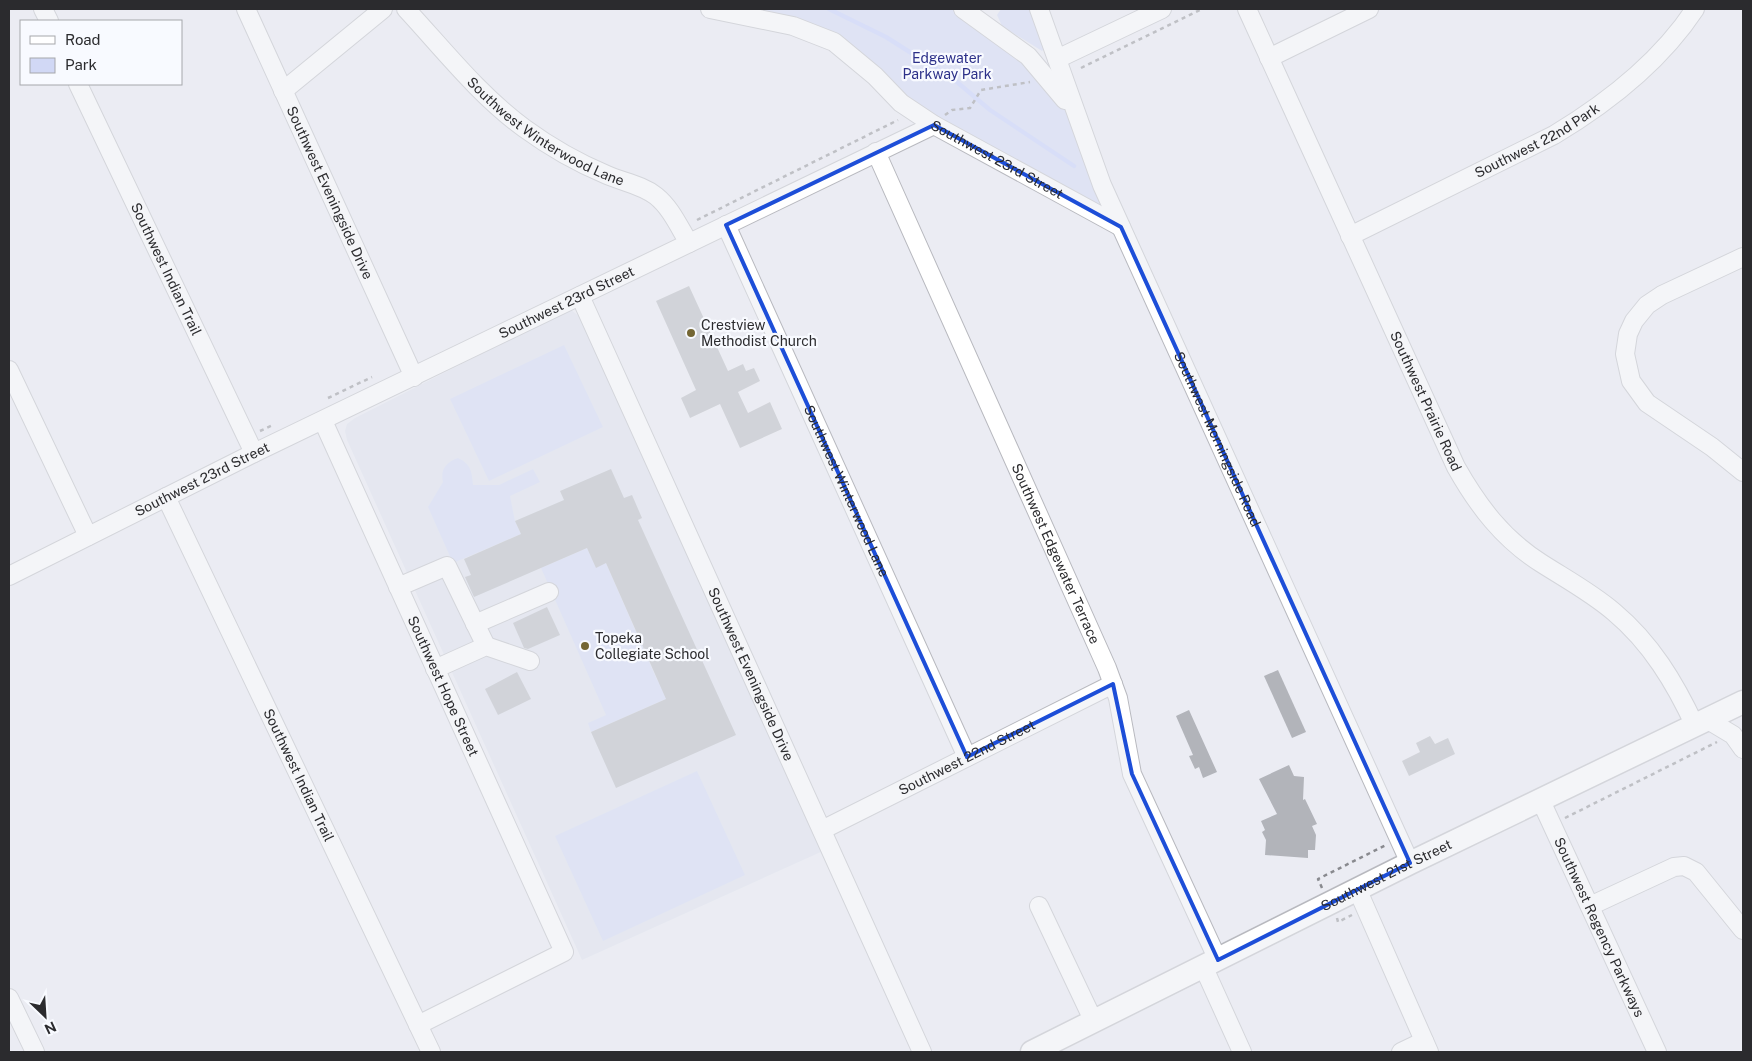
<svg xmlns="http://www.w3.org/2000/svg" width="1752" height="1061" font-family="'Public Sans',sans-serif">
  <rect width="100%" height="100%" fill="#ebecf3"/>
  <polygon fill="#dde1ee" points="571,310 583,319 823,851 582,960 347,440 345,431 347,424 355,418 562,313"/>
  <g fill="#d1d8f5">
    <polygon points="710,9 963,9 1058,89 1121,227 934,125 834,42"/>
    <polygon points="1001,9 1032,9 1046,47 1042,51 1002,26 997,15"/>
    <polygon points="564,345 603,427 489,481 450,399"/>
    <path d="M458 458C471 464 472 472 473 485H499L533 469 540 482 510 496 515 521 521 534 453 563 428 507 443 482C440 470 446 462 458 458Z"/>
    <polygon points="587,548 596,567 606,563 657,680 677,694 591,732 588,723 606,715 541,568"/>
    <polygon points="697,771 745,875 603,941 555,836"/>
  </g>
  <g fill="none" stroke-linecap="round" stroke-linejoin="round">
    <polyline stroke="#c2cdfe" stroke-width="4.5" points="829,9 886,37 957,82 990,110 1074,166"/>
  </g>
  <g fill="#b2b4ba">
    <polygon points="689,286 728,371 743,364 746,371 754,368 760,381 738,392 748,413 770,402 782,429 740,448 720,404 690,418 681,398 696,390 656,301"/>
    <polygon points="611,469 624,498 632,495 642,518 638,520 736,735 616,788 591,732 666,699 606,563 596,568 587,548 474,597 465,577 471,575 464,559 521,534 515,521 564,500 560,491"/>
    <polygon points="547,607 560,635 528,649 524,648 513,623"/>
    <polygon points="1278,670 1306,732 1292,738 1264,676"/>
    <polygon points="517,672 531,699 498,715 485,689"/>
    <polygon points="1189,710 1217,772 1203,778 1199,767 1195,769 1189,756 1193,755 1176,716"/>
    <polygon points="1430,736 1435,744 1448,738 1455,754 1409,776 1402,761 1420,752 1416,743"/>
    <polygon points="1289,765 1294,776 1304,777 1303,800 1305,799 1317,824 1312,826 1316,835 1315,850 1308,850 1308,858 1265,855 1266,840 1262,832 1265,830 1261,821 1277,814 1259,779"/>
  </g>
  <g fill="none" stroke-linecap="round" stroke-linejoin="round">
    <defs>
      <g id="minor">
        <polyline points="43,9 49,21"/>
        <path id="s1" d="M246 9 414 377"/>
        <path id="s2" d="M406 9C444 50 479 95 524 128 550 147 578 163 607 175 623 182 642 185 656 196 671 208 679 227 689 243"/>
        <path id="s3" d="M710 9 793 26 834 42 875 76 901 103 934 125 1121 227"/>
        <polyline points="963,9 1028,56 1065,100"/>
        <path id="s4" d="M1039 9 1102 185 1410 863"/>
        <path id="s5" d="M1247 9 1456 467C1478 506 1503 539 1541 563 1566 579 1592 593 1614 612 1651 643 1675 683 1695 726"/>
        <polyline points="1269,58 1369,9"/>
        <polyline points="1057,59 1162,9"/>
        <path id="s6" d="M78 84 254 453"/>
        <polyline points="283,91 383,9"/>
        <path id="s7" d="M876 152 1107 668 1118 698 1132 774 1218 960"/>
        <path id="s8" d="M726 225 967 757"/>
        <path id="s9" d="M1350 236 1554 135C1609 102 1660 62 1695 9"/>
        <polyline points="1743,257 1662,295 1647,305 1634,321 1628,334 1625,354 1631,381 1647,403 1712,447 1743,472"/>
        <path id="s10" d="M580 296 922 1052"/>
        <polyline points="9,370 88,536"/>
        <path id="s11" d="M323 421 564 952 418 1025"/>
        <path id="s12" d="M166 497 431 1052"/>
        <path id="s13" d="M9 576 254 453 934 125"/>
        <polyline points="398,587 447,566 486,646"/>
        <polyline points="475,624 549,592"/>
        <polyline points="435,669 486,646 530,661"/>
        <polyline points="1708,720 1733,735 1743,749"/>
        <path id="s14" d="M1541 801 1657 1052"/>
        <path id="s15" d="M822 830 1113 684"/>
        <polyline points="1358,891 1429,1052"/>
        <polyline points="1039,906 1094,1022"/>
        <polyline points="1590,906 1674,867 1684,866 1696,872 1743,930"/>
        <polyline points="1204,968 1242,1052"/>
        <polyline points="9,998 35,1052"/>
        <polyline points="1401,1052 1424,1041"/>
      </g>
      <g id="major">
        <path id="s16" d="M1032 1052 1410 863 1743 702"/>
      </g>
    </defs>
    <use href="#minor" stroke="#b8b9bf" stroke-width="20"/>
    <use href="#major" stroke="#b8b9bf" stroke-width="25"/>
    <g stroke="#898a8f" stroke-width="2.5" stroke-dasharray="4 4" stroke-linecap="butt">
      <polyline points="1081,68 1202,9"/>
      <polyline points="945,115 952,110 970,108 981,90 1030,82"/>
      <polyline points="697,220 898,120"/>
      <polyline points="328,398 372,377"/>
      <polyline points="260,431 273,425"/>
      <polyline points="1565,818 1717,742"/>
      <polyline points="1322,888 1318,879 1386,845"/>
      <polyline points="1337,918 1338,922 1352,915"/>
    </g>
    <use href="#minor" stroke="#fff" stroke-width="18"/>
    <use href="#major" stroke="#fff" stroke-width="22"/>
  </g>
  <path d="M0 0H1752V1061H0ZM934 125 1121 227 1410 863 1218 960 1132 774 1113 684 967 757 726 225Z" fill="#ebecf3" fill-opacity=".55" fill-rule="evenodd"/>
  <path fill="none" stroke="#1d4ed8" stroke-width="4" stroke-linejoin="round" d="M934 125 1121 227 1410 863 1218 960 1132 774 1113 684 967 757 726 225Z"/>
  <g fill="#746633" stroke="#f8faff" stroke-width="2">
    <circle cx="691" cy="333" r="5"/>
    <circle cx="585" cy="646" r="5"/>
  </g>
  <g text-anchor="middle" stroke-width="4.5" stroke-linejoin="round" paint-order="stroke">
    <g font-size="14" fill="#2c3089" stroke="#f8faff">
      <text x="947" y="63">Edgewater<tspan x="947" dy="16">Parkway Park</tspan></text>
    </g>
    <g font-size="14" fill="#2b2b2e" stroke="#f8faff">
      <text dy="5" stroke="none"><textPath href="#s2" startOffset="188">Southwest Winterwood Lane</textPath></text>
      <text dy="5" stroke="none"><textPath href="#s9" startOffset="210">Southwest 22nd Park</textPath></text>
      <text dy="5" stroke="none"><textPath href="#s3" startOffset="331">Southwest 23rd Street</textPath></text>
      <text dy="5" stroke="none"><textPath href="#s1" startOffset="202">Southwest Eveningside Drive</textPath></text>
      <text dy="5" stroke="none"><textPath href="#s6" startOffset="205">Southwest Indian Trail</textPath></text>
      <text dy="5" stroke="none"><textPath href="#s13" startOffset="621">Southwest 23rd Street</textPath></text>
      <text dy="5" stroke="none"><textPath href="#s5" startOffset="431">Southwest Prairie Road</textPath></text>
      <text dy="5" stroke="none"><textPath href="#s4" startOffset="466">Southwest Morningside Road</textPath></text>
      <text dy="5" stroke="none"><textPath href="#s13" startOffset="216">Southwest 23rd Street</textPath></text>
      <text dy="5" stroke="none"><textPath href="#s8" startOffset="292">Southwest Winterwood Lane</textPath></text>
      <text dy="5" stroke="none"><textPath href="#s7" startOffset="440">Southwest Edgewater Terrace</textPath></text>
      <text dy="5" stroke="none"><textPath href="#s10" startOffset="415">Southwest Eveningside Drive</textPath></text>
      <text dy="5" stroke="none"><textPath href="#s11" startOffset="291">Southwest Hope Street</textPath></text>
      <text dy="5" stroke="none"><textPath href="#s15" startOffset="162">Southwest 22nd Street</textPath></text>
      <text dy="5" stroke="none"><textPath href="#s12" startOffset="308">Southwest Indian Trail</textPath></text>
      <text dy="5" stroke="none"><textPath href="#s16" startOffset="396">Southwest 21st Street</textPath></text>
      <text dy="5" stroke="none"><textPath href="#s14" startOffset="139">Southwest Regency Parkways</textPath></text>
    </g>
    <g font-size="14" fill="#2b2b2e" stroke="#f8faff" text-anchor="start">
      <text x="701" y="330">Crestview<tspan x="701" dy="16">Methodist Church</tspan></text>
      <text x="595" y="643">Topeka<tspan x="595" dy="16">Collegiate School</tspan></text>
    </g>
  </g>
  <rect width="1752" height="1061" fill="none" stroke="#2b2b2e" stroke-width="20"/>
  <rect x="20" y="20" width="162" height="65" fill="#f8faff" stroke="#a6a7ab"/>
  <rect x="30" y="36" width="25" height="8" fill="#ffffff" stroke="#a6a7ab"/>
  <text x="65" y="45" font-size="15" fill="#2b2b2e">Road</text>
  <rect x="30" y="58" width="25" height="15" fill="#d1d8f5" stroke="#a6a7ab"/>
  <text x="65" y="70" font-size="15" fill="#2b2b2e">Park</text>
  <g transform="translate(45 1016) rotate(155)" stroke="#f8faff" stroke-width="4" paint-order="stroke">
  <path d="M0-4L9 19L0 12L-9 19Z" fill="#2b2b2e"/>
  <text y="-8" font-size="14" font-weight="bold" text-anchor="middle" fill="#2b2b2e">N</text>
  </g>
</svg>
